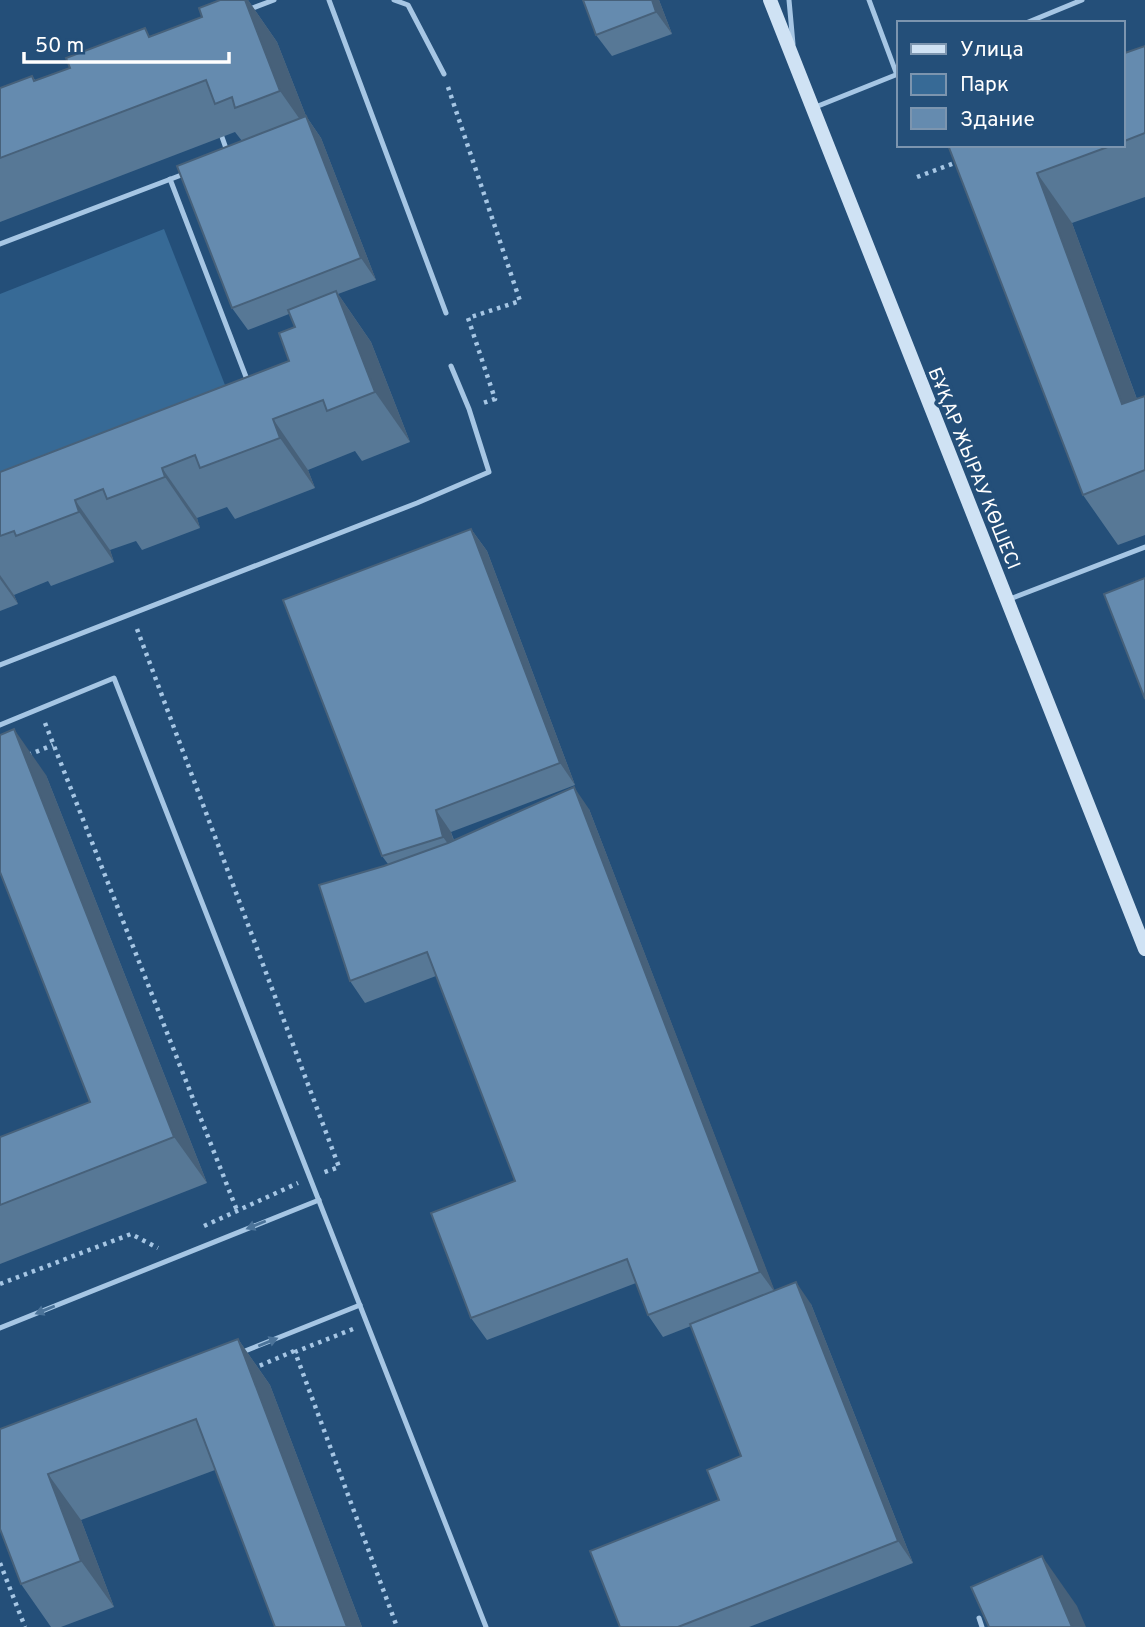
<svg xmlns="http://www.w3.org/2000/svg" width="1145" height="1627" font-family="Overpass,sans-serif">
  <rect width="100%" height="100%" fill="#244f79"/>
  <polygon fill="#376a96" points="164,229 225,385 0,474 0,294"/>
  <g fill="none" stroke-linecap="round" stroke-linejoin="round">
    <g stroke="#a6c6e4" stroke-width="4.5" stroke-dasharray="3.5 5" stroke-linecap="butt">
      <polyline points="448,87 520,301 468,318 495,399 483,403"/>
      <polyline points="917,177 957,162"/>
      <polyline points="137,629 339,1167 322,1173"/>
      <polyline points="45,723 238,1213"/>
      <polyline points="28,755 53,745"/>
      <polyline points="204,1226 298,1183"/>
      <polyline points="0,1284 131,1234 158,1248"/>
      <polyline points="353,1329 295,1352 397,1627"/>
      <polyline points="252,1369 294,1351"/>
      <polyline points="0,1563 25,1627"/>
    </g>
    <g stroke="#a6c6e4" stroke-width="5">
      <polyline points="329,0 446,313"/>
      <polyline points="394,0 408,5 444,74"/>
      <polyline points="789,0 793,44"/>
      <polyline points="869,0 897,75"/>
      <polyline points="250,9 274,0"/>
      <polyline points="1026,23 1082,0"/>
      <polyline points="813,108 898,74"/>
      <polyline points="222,137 228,154"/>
      <polyline points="170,179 248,382"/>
      <polyline points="0,244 184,174"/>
      <polyline points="1010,599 1145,547"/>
      <polyline points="0,665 417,503 489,472 469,409 451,366"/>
      <polyline points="0,725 114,678 486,1627"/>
      <polyline points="0,1328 319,1200"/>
      <polyline points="240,1353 360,1305"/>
      <polyline points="979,1618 982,1627"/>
    </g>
    <polyline stroke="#cfe2f4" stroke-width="14" points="770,0 1145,949"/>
  </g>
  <g fill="#577896">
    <polygon points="220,0 248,0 277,42 306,116 321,138 376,280 338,294 371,342 410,442 362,461 355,451 308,470 315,488 235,519 227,507 197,518 200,528 142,550 136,541 110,550 114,562 51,586 48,581 14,595 18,604 0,611 0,472 289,361 295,327 289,314 248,330 232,308 242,141 235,132 0,222 0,88 32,76 36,81 202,17"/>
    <polygon points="659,0 672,34 612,56 596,35"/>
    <polygon points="1145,46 1145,197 1072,223 1137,399 1145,396 1145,535 1118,545 1083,495 948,145 1122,145 1122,54"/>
    <polygon points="471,529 487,551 575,785 451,832 454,840 589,809 774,1290 811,1304 913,1563 749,1627 620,1627 719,1500 741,1456 691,1326 663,1337 648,1315 636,1283 487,1340 471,1318 515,1181 436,976 365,1003 350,981 388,864 382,856"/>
    <polygon points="46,775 207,1183 0,1264 0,1137 90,1102"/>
    <polygon points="238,1339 270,1385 362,1627 275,1627 215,1470 81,1520 114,1607 61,1627 51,1627 21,1584 0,1429"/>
  </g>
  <g fill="#47617a">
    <polygon points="245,0 248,0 277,42 306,116 321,138 376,280 361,258 315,141 280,91"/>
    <polygon points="652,0 659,0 672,34 656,12"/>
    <polygon points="1037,173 1072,223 1145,421 1122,404"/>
    <polygon points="336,291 371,342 410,442 375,392"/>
    <polygon points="273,419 308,470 315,488 280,438"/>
    <polygon points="162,468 197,518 200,528 165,477"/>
    <polygon points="75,500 110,550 114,562 79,512"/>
    <polygon points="471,529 487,551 575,785 560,763"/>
    <polygon points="0,575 14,595 18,604 0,579"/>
    <polygon points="14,729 46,775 207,1183 174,1137"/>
    <polygon points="574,787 589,809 776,1294 760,1272"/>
    <polygon points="436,810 451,832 459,859 443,837"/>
    <polygon points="796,1282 811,1304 913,1563 898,1541"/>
    <polygon points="238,1339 270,1385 362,1627 347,1627"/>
    <polygon points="48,1474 81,1520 114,1607 81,1561"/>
    <polygon points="1042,1556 1077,1606 1086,1627 1072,1627"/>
  </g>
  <g fill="#658baf" stroke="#47617a" stroke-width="2">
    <polygon points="220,0 245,0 280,91 235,108 232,97 215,104 206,80 0,158 0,88 32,76 34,81 70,68 66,58 145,28 149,37 202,17 199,8"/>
    <polygon points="583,0 652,0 656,12 596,35"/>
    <polygon points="1145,46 1145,133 1122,142 1122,54"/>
    <polygon points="306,116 361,258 232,308 177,166"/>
    <polygon points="948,145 1113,145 1037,173 1122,404 1145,396 1145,470 1083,495"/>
    <polygon points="336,291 375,392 327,411 323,400 273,419 280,438 200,468 195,455 162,468 165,477 107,499 103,489 75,500 79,512 16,536 14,531 0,536 0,472 289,361 279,333 295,327 288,310"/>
    <polygon points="471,529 560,763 436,810 443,837 382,856 283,600"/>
    <polygon points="1145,578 1145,699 1104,594"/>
    <polygon points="14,729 174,1137 0,1205 0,1137 90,1102 0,872 0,735"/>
    <polygon points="574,787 760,1272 648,1315 627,1259 471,1318 431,1213 515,1181 427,952 350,981 319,885 384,866 448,843"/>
    <polygon points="796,1282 898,1541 678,1627 620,1627 590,1551 719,1500 707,1470 741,1456 690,1324"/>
    <polygon points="238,1339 347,1627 275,1627 196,1419 48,1474 81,1561 21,1584 0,1529 0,1429"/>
    <polygon points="1042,1556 1072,1627 989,1627 971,1587"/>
  </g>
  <defs><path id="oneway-solid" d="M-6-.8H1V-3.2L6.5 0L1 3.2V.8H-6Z" transform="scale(1.75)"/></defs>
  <g fill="#4b7399">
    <use href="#oneway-solid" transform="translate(256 1225) rotate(158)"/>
    <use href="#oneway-solid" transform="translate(45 1310) rotate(158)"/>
    <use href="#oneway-solid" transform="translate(268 1342) rotate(-22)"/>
  </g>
  <g text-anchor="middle" stroke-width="7" stroke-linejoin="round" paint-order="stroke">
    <g font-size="19" fill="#fff" stroke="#244f79">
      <text transform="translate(975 468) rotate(68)" y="7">БҰҚАР ЖЫРАУ КӨШЕСІ</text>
    </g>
  </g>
  <rect x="897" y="21" width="228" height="126" fill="#244f79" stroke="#7c95af" stroke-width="2"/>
  <rect x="911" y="44" width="35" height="10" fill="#cfe2f4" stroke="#7c95af" stroke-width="2"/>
  <text x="960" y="56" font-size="21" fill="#ffffff">Улица</text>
  <rect x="911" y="74" width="35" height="21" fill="#376a96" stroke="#7c95af" stroke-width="2"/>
  <text x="960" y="91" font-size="21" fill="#ffffff">Парк</text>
  <rect x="911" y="108" width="35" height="21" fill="#658baf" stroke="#7c95af" stroke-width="2"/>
  <text x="960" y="126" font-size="21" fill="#ffffff">Здание</text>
  <path d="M24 52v10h205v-10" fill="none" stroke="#ffffff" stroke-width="3.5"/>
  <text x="35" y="52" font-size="21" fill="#ffffff" stroke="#244f79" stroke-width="5" paint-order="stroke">50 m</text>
</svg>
